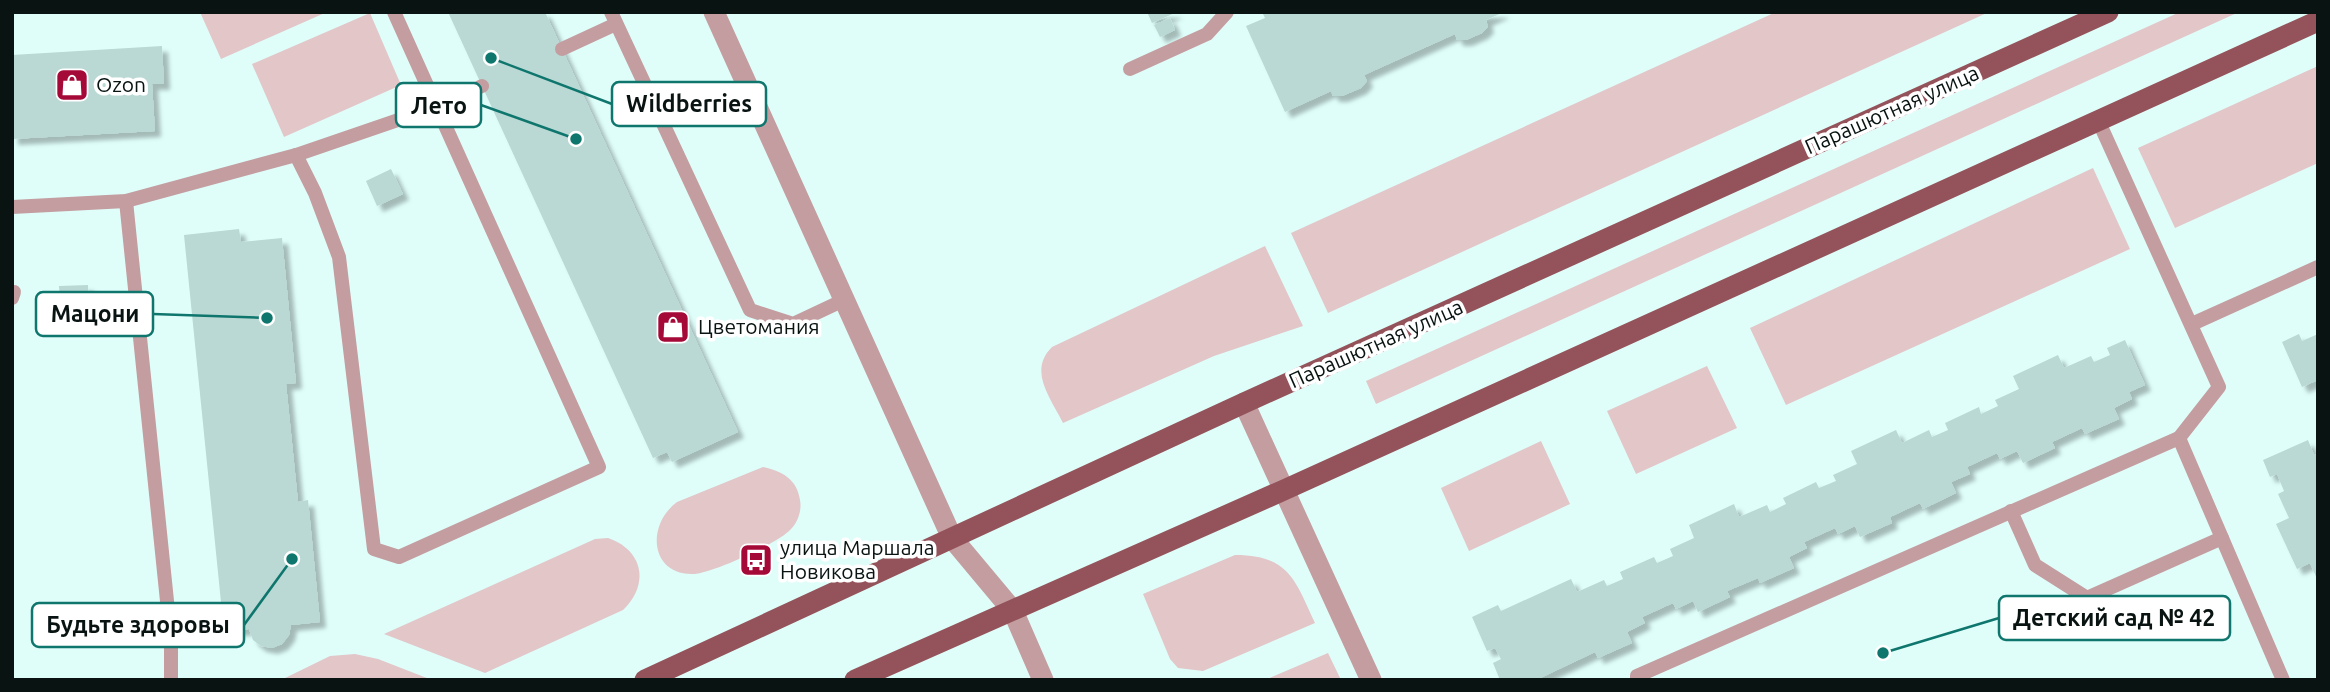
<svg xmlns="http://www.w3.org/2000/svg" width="2330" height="692" font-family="Ubuntu,sans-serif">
  <defs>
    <filter id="shadow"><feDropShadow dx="6" dy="6" stdDeviation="2" flood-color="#0004"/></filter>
  </defs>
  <rect width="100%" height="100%" fill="#dffefa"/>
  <g fill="#e2c6c8">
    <polygon points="200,12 327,12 221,59"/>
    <polygon points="1776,12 1989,12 1328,313 1291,233"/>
    <polygon points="2180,12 2239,12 1376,404 1366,381"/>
    <polygon points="370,13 401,85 284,137 252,64"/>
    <polygon points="2318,66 2318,163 2175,228 2138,148"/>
    <polygon points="2093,168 2130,249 1786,405 1750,328"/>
    <path d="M1265 246 1303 326 1214 356 1063 423C1050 397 1028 371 1052 347Z"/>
    <polygon points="1707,366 1737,428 1636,474 1607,411"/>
    <polygon points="1541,441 1570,504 1469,551 1441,488"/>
    <path d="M763 467C782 471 797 479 800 500 802 510 798 522 791 529 779 543 713 573 694 574 651 576 645 526 677 502Z"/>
    <path d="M608 538C643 550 650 584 623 610L485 673 384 634 595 539Z"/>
    <path d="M1235 555C1289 555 1295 580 1315 623L1203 671 1178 668 1170 659 1143 594Z"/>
    <polygon points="1328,653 1341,680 1265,680"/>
    <polygon points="355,654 378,659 432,680 281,680 330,656"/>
  </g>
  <g fill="#bad8d4" filter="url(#shadow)">
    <polygon points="448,12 545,12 738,432 672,462 667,452 653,458"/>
    <polygon points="1147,12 1177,12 1152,23"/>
    <polygon points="1262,12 1504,12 1486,20 1488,27 1482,33 1466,40 1457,40 1455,34 1364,75 1367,81 1361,88 1342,96 1333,96 1331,91 1285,112 1246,26 1265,18"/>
    <polygon points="1170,18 1175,30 1160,37 1154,25"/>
    <polygon points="162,46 164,84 152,84 155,131 12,139 12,55"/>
    <polygon points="391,169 403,194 377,206 366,181"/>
    <polygon points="239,229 241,242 282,238 296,383 286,384 298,502 308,500 320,622 291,625 289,635 282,644 272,648 261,646 253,640 249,629 224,632 184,235"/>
    <polygon points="88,285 89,313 61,314 59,286"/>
    <polygon points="2299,334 2302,341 2318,334 2318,380 2302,387 2282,342"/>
    <polygon points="2125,340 2145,385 2129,392 2132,399 2114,408 2119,419 2085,434 2082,428 2052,442 2055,448 2023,463 2017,451 2000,459 1997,453 1967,467 1970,474 1951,482 1956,493 1923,509 1920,503 1890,517 1892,523 1860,537 1855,526 1838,534 1835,528 1804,542 1807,548 1789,557 1794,568 1760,583 1758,578 1727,591 1730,597 1698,612 1693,601 1676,609 1673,603 1642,617 1645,623 1627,632 1632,643 1598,658 1595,652 1536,680 1500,680 1493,663 1501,659 1495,648 1487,651 1472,617 1498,605 1501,611 1571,579 1577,592 1604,580 1607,586 1623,579 1620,572 1654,557 1657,563 1673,556 1670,549 1694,538 1689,525 1734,504 1739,517 1767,505 1770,512 1786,504 1783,498 1816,482 1819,488 1836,481 1833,475 1857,464 1851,451 1896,430 1902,443 1929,430 1932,437 1948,430 1945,423 1979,407 1981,414 1998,406 1995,400 2019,389 2013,376 2058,355 2064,368 2091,356 2094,362 2110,355 2107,348"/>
    <polygon points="2308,440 2314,455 2318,454 2318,581 2310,563 2297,569 2276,524 2289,518 2278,494 2284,491 2277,474 2270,477 2263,460"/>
  </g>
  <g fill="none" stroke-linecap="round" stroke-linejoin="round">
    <g stroke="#c49da0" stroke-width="14">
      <polyline points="611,12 750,310 793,324 844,300"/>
      <polyline points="562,49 616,24"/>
      <polyline points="1130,69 1207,34 1227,12"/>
      <polyline points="296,155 315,193 339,257 374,549 399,557 599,467 394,12"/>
      <polyline points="126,201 171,640 171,680"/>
      <polyline points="12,207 126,201 296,155 436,107 482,86"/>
      <polyline points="12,298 14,292"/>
      <polyline points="2192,324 2318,267"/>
      <polyline points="2179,438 2283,680"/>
      <polyline points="2011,511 2035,565 2087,598 2222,538"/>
      <polyline points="1637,680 1637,676 2179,438 2219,387 2098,120"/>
    </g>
    <polyline stroke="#c49da0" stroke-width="21" points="714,12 952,538"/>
    <g stroke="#c49da0" stroke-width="21">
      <polyline points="1244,403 1371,680"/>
      <polyline points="952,538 1013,611 1043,680"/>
    </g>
    <g stroke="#94535a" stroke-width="21">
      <polyline points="645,680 1244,403 2108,12"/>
      <polyline points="855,680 1284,490 2318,21"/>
    </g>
  </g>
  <defs>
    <symbol id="shop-square" viewBox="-11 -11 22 22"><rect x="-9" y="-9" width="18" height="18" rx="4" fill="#a50938" stroke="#fff"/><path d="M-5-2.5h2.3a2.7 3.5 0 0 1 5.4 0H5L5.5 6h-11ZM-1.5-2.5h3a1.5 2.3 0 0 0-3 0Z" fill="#fff"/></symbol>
    <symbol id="bus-square" viewBox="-11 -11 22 22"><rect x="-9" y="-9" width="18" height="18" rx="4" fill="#a50938" stroke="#fff"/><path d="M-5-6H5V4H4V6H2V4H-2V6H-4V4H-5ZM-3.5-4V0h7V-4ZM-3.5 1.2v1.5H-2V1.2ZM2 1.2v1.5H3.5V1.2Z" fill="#fff"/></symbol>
  </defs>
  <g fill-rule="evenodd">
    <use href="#shop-square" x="53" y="66" width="38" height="38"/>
    <use href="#shop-square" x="654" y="308" width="38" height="38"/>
    <use href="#bus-square" x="737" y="541" width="38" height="38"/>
  </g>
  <g text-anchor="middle" stroke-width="7" stroke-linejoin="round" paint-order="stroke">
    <g font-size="21" fill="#081312" stroke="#fff" text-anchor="start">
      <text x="96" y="92">Ozon</text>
      <text x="698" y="334">Цветомания</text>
      <text x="780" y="555">улица Маршала<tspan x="780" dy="24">Новикова</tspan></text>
    </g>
    <g font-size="21" fill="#081312" stroke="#fff">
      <text transform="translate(1892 110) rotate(-24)" y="7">Парашютная улица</text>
      <text transform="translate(1376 344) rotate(-24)" y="7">Парашютная улица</text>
    </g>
  </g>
  <path fill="none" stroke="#0f766e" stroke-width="2.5" d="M491 58L612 104M576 139L481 105M267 318L153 314M1883 653L1999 618M292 559L244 625"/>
  <g fill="#0f766e" stroke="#fff" stroke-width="2.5">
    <circle cx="491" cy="58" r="7"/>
    <circle cx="576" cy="139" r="7"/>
    <circle cx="267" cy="318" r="7"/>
    <circle cx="1883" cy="653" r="7"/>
    <circle cx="292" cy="559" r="7"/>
  </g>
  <g fill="#fff" stroke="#0f766e" stroke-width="2.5">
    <rect x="612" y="82" width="154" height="44" rx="7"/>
    <rect x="396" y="83" width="85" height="44" rx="7"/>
    <rect x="36" y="292" width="117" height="44" rx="7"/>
    <rect x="1999" y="596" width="231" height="44" rx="7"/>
    <rect x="32" y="603" width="212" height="44" rx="7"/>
  </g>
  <g font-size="23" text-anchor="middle" font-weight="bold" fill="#081312">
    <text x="689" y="112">Wildberries</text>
    <text x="439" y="114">Лето</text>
    <text x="95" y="322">Мацони</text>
    <text x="2114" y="626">Детский сад № 42</text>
    <text x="138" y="633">Будьте здоровы</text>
  </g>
  <rect width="2330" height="692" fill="none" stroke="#081312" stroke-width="28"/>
</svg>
